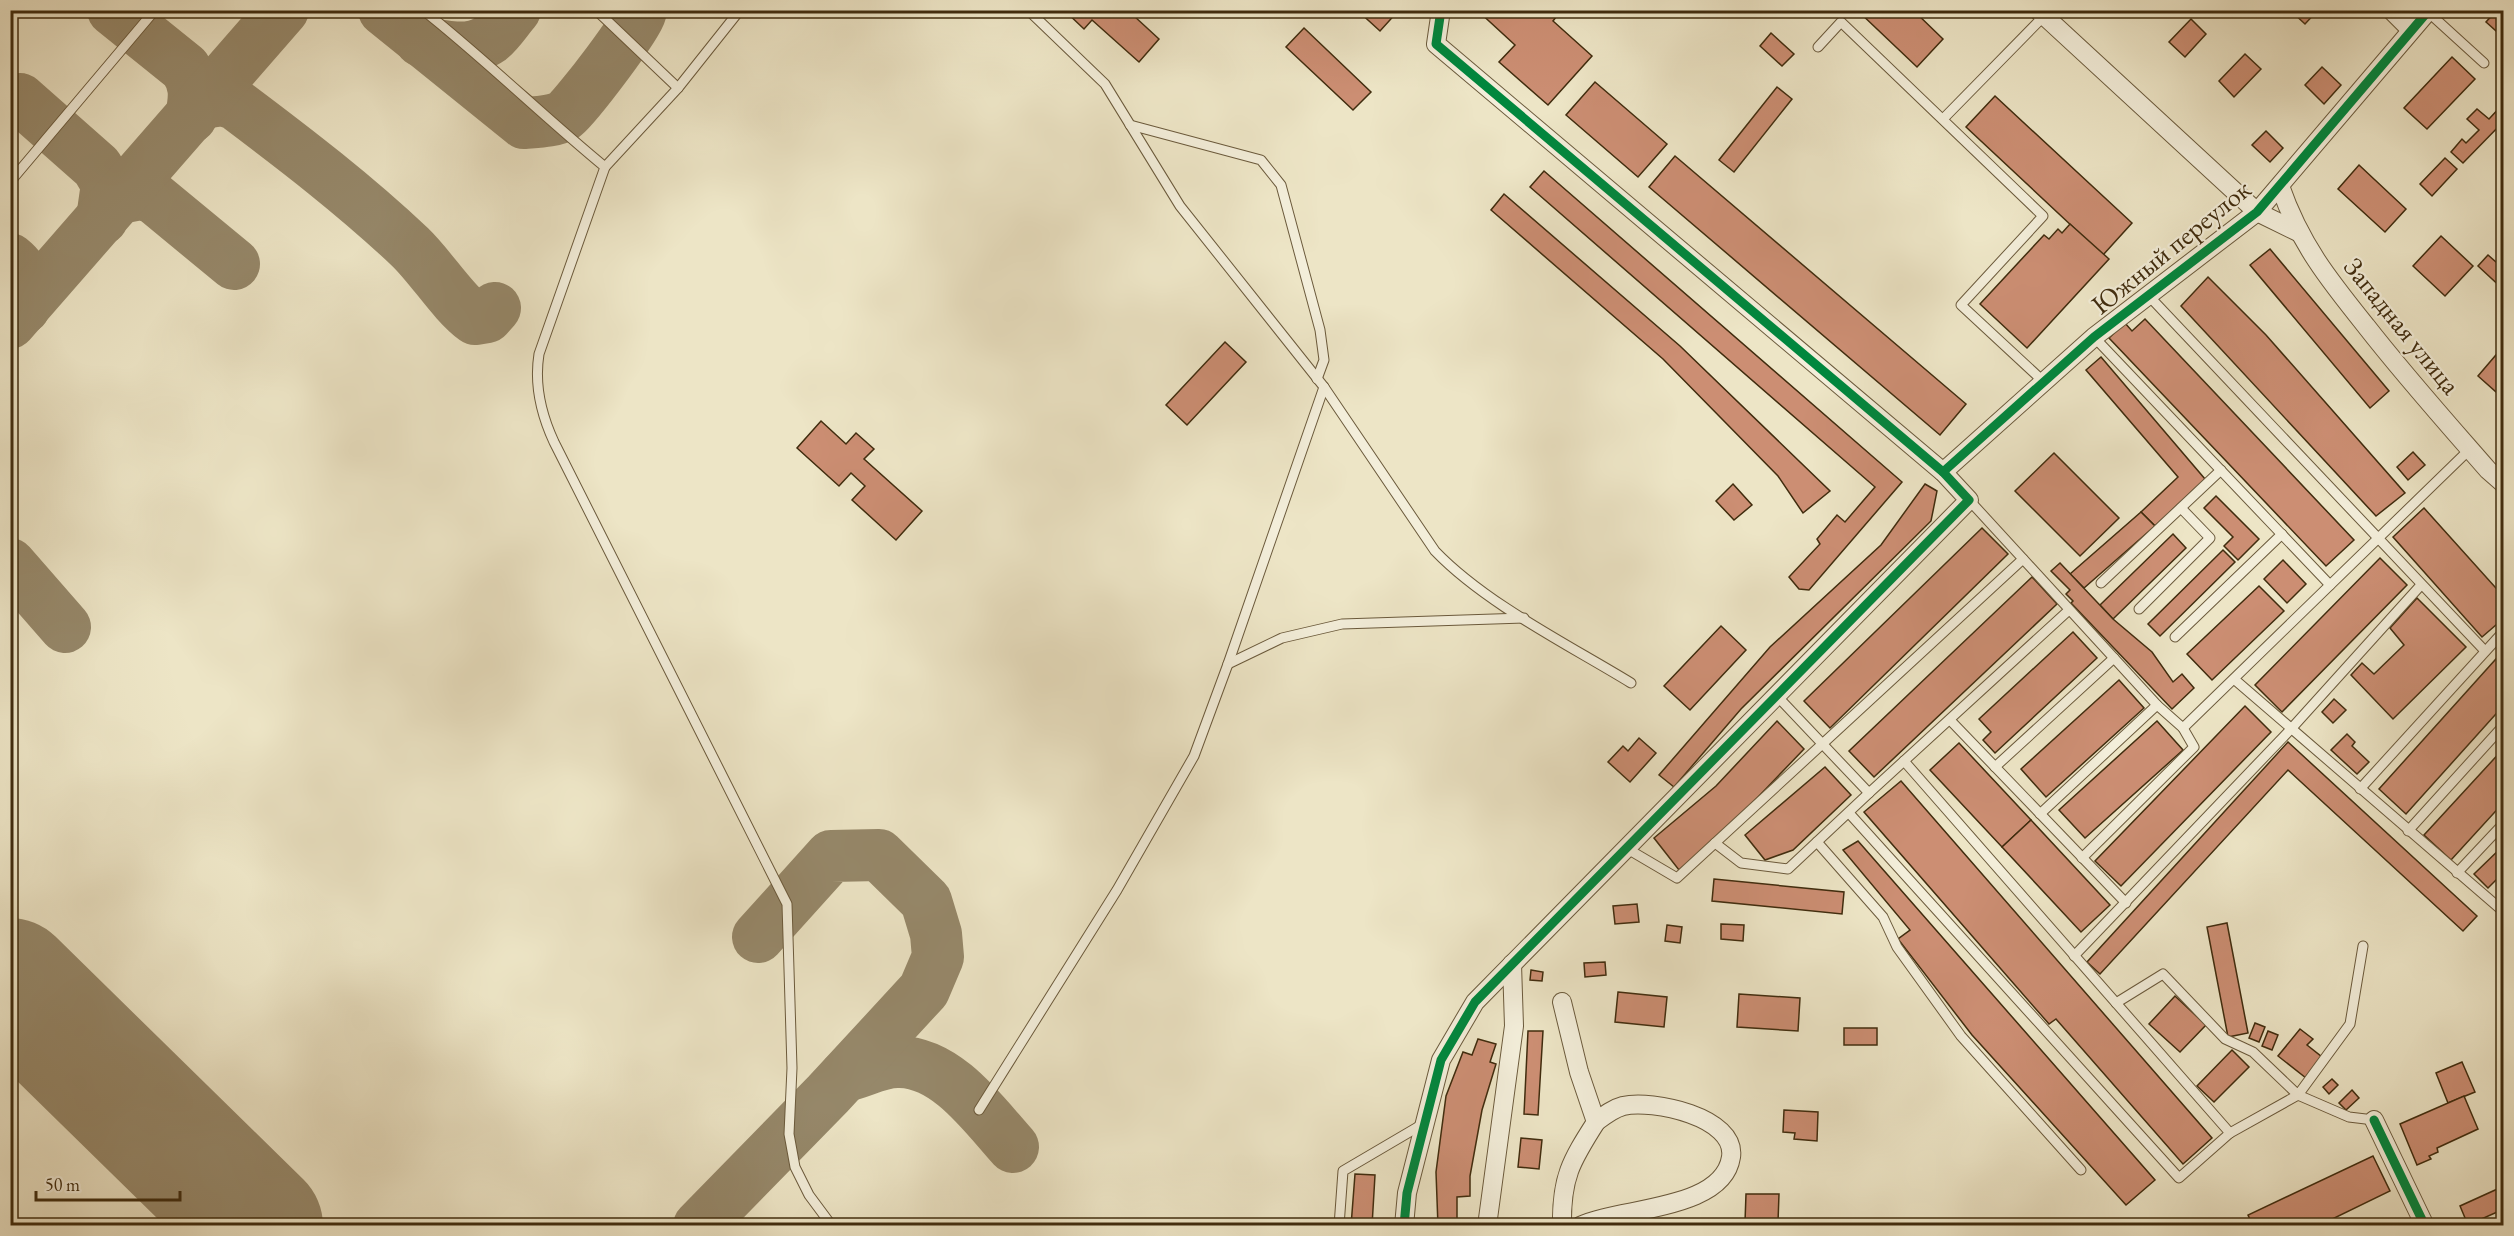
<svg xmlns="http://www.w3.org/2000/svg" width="2514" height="1236" font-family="'EB Garamond',serif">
  <rect width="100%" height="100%" fill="#ede5c6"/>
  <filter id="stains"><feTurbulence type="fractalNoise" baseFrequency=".00333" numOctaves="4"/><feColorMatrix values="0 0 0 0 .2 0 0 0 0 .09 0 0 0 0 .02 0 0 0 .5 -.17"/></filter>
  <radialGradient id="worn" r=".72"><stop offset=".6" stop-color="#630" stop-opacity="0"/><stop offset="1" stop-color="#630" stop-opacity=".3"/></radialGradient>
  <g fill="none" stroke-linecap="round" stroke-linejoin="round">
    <g stroke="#96886a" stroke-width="52">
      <path d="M113 10 185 68C196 84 195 97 191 117"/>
      <path d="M384 10 524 123C536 122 554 122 565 115 576 106 642 21 641 10"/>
      <path d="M421 41C443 47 470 53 490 39 499 32 507 19 515 10"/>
      <polyline points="20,99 97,167 107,184 102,219"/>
      <path d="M202 103 223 100 235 104C295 149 355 195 410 247 431 267 453 303 475 319L487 317 495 308"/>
      <polyline points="120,198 141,194 154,198 234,264"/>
      <path d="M10 259C29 274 28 287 24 308"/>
      <polyline points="10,323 283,10"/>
      <polyline points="10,564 65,627"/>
      <path d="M845 1076C864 1072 881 1061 900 1062 948 1063 984 1115 1013 1147"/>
      <polyline points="699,1226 828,1094 924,990 938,957 936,934 926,901 879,855 831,856 758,937"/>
    </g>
    <polyline stroke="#96886a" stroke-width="130" points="10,983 258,1226"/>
  </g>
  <g fill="#cc8e73" stroke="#402c0e" stroke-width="1.5">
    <polygon points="1064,10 1139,10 1134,16 1159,39 1139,62 1092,20 1084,29"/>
    <polygon points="1357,10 1399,10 1380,31"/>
    <polygon points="1477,10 1559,10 1560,12 1553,21 1592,56 1548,105 1499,62 1515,45"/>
    <polygon points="1857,10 1913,10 1943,39 1917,67"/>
    <polygon points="2290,10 2318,10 2305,24"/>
    <polygon points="2497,10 2504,10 2504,38 2486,22"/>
    <polygon points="2191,19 2206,34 2185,57 2169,42"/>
    <polygon points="1304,28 1371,92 1353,110 1286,47"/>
    <polygon points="1771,33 1794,54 1782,66 1760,46"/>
    <polygon points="2245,54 2261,69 2234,97 2219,81"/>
    <polygon points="2452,57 2475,79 2427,129 2404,108"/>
    <polygon points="2322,67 2341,85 2324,104 2305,85"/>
    <polygon points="1595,82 1667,144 1638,177 1566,115"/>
    <polygon points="1777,87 1792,99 1734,172 1719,160"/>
    <polygon points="1995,96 2132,223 2103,255 1966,127"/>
    <polygon points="2503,104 2504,121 2463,163 2451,152 2462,139 2466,143 2479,130 2467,119 2477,109 2489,119"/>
    <polygon points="2266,131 2283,148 2270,162 2252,145"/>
    <polygon points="1675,156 1966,404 1940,435 1649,187"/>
    <polygon points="2445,158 2457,169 2432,196 2420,184"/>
    <polygon points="2359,165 2406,209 2385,232 2338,189"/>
    <polygon points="1544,171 1902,482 1809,590 1799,589 1789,577 1820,544 1817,539 1837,515 1845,522 1875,487 1530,187"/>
    <polygon points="1504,194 1680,346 1830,491 1803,513 1778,476 1663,359 1491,210"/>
    <polygon points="2070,224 2109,259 2027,348 1980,304 2044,235 2049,239 2058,229 2062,233"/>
    <polygon points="2441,236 2473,266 2445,296 2413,266"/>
    <polygon points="2270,249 2389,391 2370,408 2250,265"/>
    <polygon points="2504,254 2504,290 2478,266 2488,255 2496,262"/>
    <polygon points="2208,277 2266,335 2405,493 2376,516 2181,306"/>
    <polygon points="2145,319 2354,540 2326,566 2109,338 2125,323 2132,331"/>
    <polygon points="1225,342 1246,362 1187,425 1166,405"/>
    <polygon points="2501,349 2504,351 2504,399 2478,376"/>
    <polygon points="2101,357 2205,479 2155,526 2141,512 2178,477 2086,370"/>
    <polygon points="821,421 846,444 856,433 874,449 864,459 922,511 896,540 852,500 865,486 851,473 839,486 797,448"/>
    <polygon points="2413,452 2425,465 2408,480 2397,467"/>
    <polygon points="2054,453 2119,518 2080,556 2015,491"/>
    <polygon points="1733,484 1752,505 1734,520 1716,501"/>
    <polygon points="1925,484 1937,491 1931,521 1741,709 1674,787 1659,775 1770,647 1881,545"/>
    <polygon points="2216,496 2259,539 2238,560 2224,546 2233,537 2204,508"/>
    <polygon points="2424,508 2504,597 2504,618 2482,637 2393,537"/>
    <polygon points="2141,512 2155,526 2084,588 2070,574"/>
    <polygon points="1982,528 2008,554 1830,728 1804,701"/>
    <polygon points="2173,534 2186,548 2113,619 2100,605"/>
    <polygon points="2223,550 2235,562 2160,636 2148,624"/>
    <polygon points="2380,558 2407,585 2282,712 2255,685"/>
    <polygon points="2283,560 2306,584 2287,603 2264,579"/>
    <polygon points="2060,563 2113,619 2152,652 2173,682 2182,674 2194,688 2172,709 2071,603 2073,601 2066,594 2070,590 2051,571"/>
    <polygon points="2032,577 2057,604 1874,777 1849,751"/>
    <polygon points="2259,586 2284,611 2212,680 2187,654"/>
    <polygon points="2417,598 2466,647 2393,719 2351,675 2362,663 2374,674 2404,645 2390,628"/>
    <polygon points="1721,626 1746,650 1690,710 1664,686"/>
    <polygon points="2073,632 2097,658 1995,753 1983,740 1991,732 1979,719"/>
    <polygon points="2504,650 2504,705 2406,814 2379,789"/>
    <polygon points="2119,680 2144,708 2046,797 2021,769"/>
    <polygon points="2334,699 2346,710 2333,723 2322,712"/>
    <polygon points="2245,706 2271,732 2121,886 2095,861"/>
    <polygon points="1777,721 1804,749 1738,818 1679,870 1654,838 1716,786"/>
    <polygon points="2157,721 2183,750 2085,838 2059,810"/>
    <polygon points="2347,734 2355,742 2352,746 2369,762 2357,774 2331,750"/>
    <polygon points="1639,738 1656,753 1630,782 1608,762 1623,746 1628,751"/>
    <polygon points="2288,742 2477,916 2463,931 2288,770 2100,974 2087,962"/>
    <polygon points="1959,743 2031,820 2002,847 1930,770"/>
    <polygon points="2504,748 2504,802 2451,860 2424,835"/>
    <polygon points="1825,767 1851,795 1793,850 1765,860 1745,835"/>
    <polygon points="1901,781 2212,1138 2183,1164 2056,1019 2049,1024 1864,812"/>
    <polygon points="2031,820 2110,905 2081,932 2002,847"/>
    <polygon points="1858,841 2155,1180 2126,1205 1972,1035 1898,939 1910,930 1843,850"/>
    <polygon points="2504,845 2504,872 2488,888 2474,874"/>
    <polygon points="1714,879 1844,892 1842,914 1712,901"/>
    <polygon points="1637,904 1639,922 1615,924 1613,906"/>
    <polygon points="2227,923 2248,1033 2228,1037 2207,927"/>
    <polygon points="1721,924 1744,925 1743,941 1721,939"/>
    <polygon points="1667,925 1682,927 1680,943 1665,941"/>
    <polygon points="1605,962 1606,975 1585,977 1584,963"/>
    <polygon points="1531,970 1543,972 1542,981 1530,980"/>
    <polygon points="1618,992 1667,997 1664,1027 1615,1022"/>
    <polygon points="1739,994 1800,998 1798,1031 1737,1027"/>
    <polygon points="2175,996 2206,1025 2180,1052 2149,1024"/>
    <polygon points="2255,1023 2265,1027 2259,1042 2249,1038"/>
    <rect x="1844" y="1028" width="33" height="17"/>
    <polygon points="2300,1029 2313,1039 2307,1045 2322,1057 2306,1078 2278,1056"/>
    <polygon points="1528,1031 1543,1031 1538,1115 1524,1114"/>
    <polygon points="2268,1031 2278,1035 2272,1050 2262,1046"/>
    <polygon points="1478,1039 1496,1044 1490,1062 1496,1064 1482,1110 1470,1176 1470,1196 1457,1197 1457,1226 1438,1226 1436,1172 1446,1096 1463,1052 1472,1055"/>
    <polygon points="2232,1050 2249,1067 2214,1102 2197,1086"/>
    <polygon points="2462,1062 2475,1092 2448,1103 2436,1073"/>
    <polygon points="2332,1079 2338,1085 2329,1094 2323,1087"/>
    <polygon points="2352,1090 2359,1098 2346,1110 2339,1103"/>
    <polygon points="2464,1096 2478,1129 2437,1148 2438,1152 2429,1156 2431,1159 2417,1165 2400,1124"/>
    <polygon points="1784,1110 1818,1112 1817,1141 1794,1139 1795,1133 1783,1132"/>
    <polygon points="1521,1138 1542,1140 1539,1169 1518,1167"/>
    <polygon points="2373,1156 2390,1191 2318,1226 2253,1226 2248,1215"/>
    <polygon points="1355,1174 1375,1175 1372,1226 1351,1226"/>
    <polygon points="2504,1186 2504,1209 2468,1225 2460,1206"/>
    <polygon points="1746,1194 1779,1194 1778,1222 1745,1222"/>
  </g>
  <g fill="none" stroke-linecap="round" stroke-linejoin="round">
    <defs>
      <g id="lane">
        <path d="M423 10C486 60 543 116 605 167L539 354C534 385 541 414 554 442L787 904 792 1068 789 1134 795 1167 809 1195 832 1226"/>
        <polyline points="596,10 678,88"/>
        <path d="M1028 10 1105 84 1180 206 1324 387 1435 551C1486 604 1569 645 1631 683"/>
        <polyline points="2428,12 2484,63"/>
        <polyline points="1818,47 1841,22 2043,216 1961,305 2044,382"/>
        <polyline points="1943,119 2044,16"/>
        <polyline points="1130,125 1261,160 1281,185 1320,330 1324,360 1317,379"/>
        <polyline points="605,167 678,88 740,10"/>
        <polyline points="10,182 155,10"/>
        <polyline points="2148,295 2485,651"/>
        <polyline points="2094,337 2330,585"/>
        <polyline points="1969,500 2157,705 2183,728 2470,449"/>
        <polyline points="2101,583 2221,470"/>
        <polyline points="2139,609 2210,538 2181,508"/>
        <polyline points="2175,637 2282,534"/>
        <polyline points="1228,664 1282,638 1342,624 1524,618"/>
        <polyline points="2234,679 2504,912"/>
        <polyline points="1777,696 1869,793 2069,610"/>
        <polyline points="1950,720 2126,903"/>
        <polyline points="1995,767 2114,658"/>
        <polyline points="2360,789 2504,631"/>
        <polyline points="1849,813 2179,1178 2230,1133 1904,761"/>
        <polyline points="2040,814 2157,705"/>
        <polyline points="2408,831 2504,725"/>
        <polyline points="1817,842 1883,917 1897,947 1961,1036 2081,1170"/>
        <polyline points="1715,843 1741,863 1788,869 1869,793"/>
        <polyline points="1626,848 1677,878 2023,559"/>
        <polyline points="2082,858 2194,747 2183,728"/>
        <polyline points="2457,873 2504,823"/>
        <polyline points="2074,956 2291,729 2421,585"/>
        <polyline points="2116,1003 2163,974 2225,1039 2253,1052 2298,1095 2350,1024 2363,946"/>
        <polyline points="979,1110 1117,890 1194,756 1228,664 1324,387"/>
        <polyline points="2230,1133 2298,1095 2349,1117 2374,1120"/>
        <polyline points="1339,1226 1343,1171 1423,1124"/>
      </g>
      <g id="street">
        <polyline points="2038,10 2257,212 2300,233"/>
        <polyline points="2391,10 2411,30"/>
        <path d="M2280 186C2300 244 2329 280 2366 326 2405 376 2447 423 2488 470L2504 484"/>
        <polyline points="1943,472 2094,337 2257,212 2429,10"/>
        <path d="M1562 1002 1579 1072 1596 1122C1605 1115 1612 1109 1623 1106 1652 1099 1737 1117 1731 1157 1723 1211 1619 1207 1580 1226"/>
        <polyline points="2374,1120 2425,1226"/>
        <polyline points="1404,1226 1407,1193 1441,1060 1475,1002 1969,500 1943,472 1436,44 1441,10"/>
        <polyline points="1487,1226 1514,1026 1512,964"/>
        <path d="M1562 1226C1561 1178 1571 1161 1596 1122"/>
      </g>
    </defs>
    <use href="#lane" stroke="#6b5a3c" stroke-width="11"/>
    <use href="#street" stroke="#6b5a3c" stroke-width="20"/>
    <use href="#lane" stroke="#f3eeda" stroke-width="9"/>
    <use href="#street" stroke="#f3eeda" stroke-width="18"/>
    <defs>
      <g id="cycleway">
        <polyline points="1943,472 2094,337 2257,212 2429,10"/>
        <polyline points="2374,1120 2425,1226"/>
        <polyline points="1404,1226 1407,1193 1441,1060 1475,1002 1969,500 1943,472 1436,44 1441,10"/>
      </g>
    </defs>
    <use href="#cycleway" stroke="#f3eeda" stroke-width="13"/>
    <use href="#cycleway" stroke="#00873e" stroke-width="9"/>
  </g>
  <g text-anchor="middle" stroke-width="4.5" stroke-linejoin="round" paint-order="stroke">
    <g font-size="27" fill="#402c0e" stroke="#f3eeda">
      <text transform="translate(2171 247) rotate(-39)" y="9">Южный переулок</text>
      <text transform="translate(2402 326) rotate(51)" y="9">Западная улица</text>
    </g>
  </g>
  <rect width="2514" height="1236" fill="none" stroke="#ede5c6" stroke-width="36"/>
  <rect x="12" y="12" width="2490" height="1212" fill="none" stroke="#402c0e" stroke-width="3"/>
  <rect x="18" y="18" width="2478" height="1200" fill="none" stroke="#402c0e" stroke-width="1.5"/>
  <path d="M36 1191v9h144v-9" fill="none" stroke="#402c0e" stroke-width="3"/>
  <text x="45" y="1191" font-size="18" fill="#402c0e" stroke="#f3eeda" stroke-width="4.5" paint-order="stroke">50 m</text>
  <rect width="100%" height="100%" filter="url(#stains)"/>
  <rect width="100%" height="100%" fill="url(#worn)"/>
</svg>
